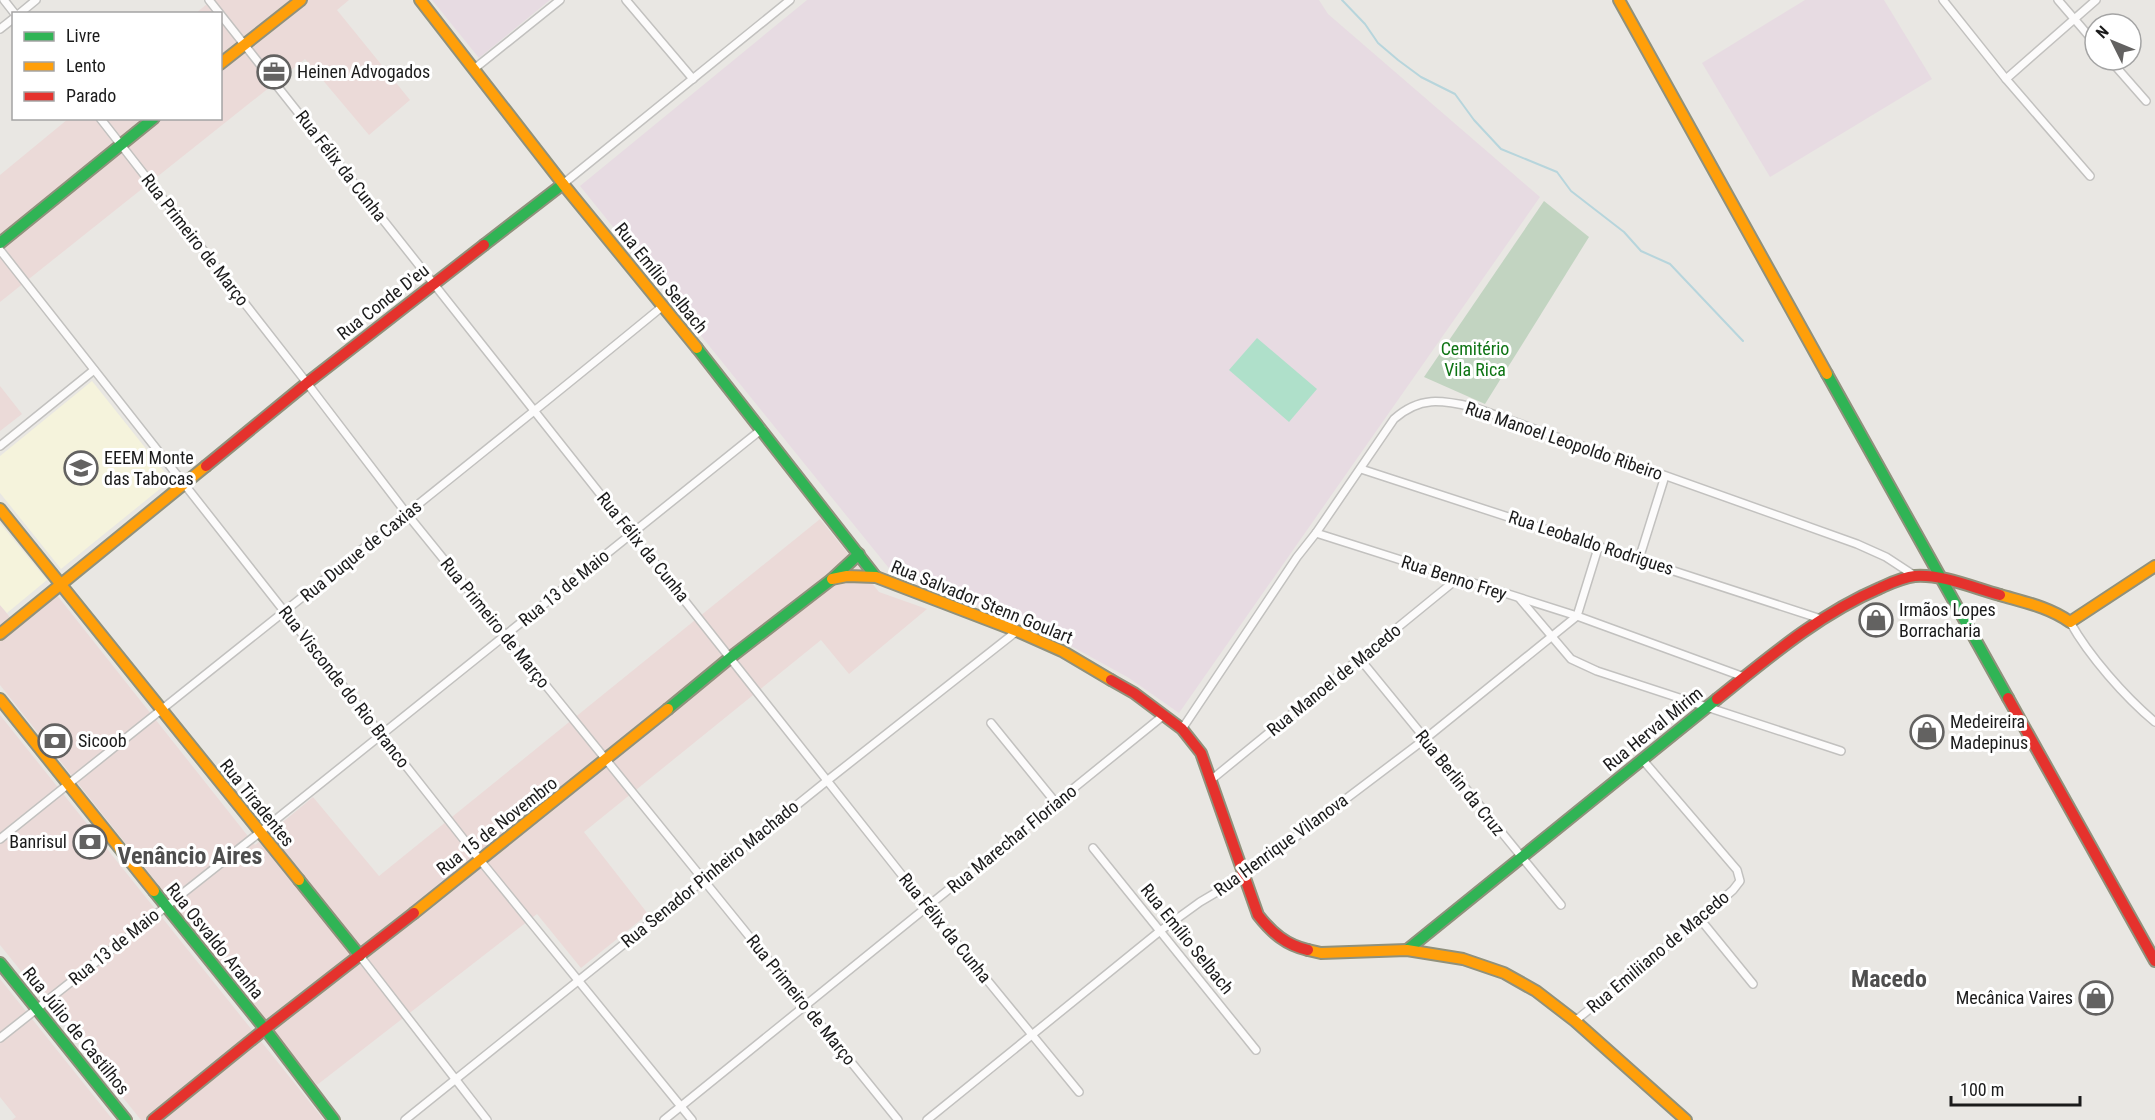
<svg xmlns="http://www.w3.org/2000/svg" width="2155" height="1120" font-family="'Roboto Condensed',sans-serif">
  <rect width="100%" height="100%" fill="#e9e7e3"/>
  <g fill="#ebdad8">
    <polygon points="212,0 349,0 337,10 410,100 369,135 305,59 0,302 0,175 68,119 220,118 220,14 196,13"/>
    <polygon points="0,386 22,414 0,431"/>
    <polygon points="820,519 879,592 927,609 849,674 821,640 584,832 648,914 581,968 537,914 317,1085 0,685 0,605 17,626 56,594 255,845 313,797 379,876"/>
    <polygon points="0,715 324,1120 141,1120 0,945"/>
    <polygon points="0,979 113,1120 12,1120 16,1117 0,1097"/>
  </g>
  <g fill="#e7dbe2">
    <polygon points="432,0 550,0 479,58"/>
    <polygon points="807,0 1319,0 1328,14 1540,197 1179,713 1129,678 1053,636 1003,614 892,572 580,186"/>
    <polygon points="1805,0 1884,0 1932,79 1770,177 1702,63"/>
  </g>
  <g fill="#f5f3dc">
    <polygon points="92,381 171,480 61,569 0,493 0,456"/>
    <polygon points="0,523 47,580 7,613 0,605"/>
  </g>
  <polygon fill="#c2d4c1" points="1544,201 1589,237 1485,404 1424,377"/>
  <polygon fill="#afe0ca" points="1257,338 1317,389 1289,422 1229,370"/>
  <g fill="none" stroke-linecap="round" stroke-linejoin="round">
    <polyline stroke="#b7d5dc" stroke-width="2" points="1342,0 1365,24 1378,43 1398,60 1421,77 1455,94 1474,120 1501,149 1557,172 1571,191 1624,232 1641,251 1670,264 1743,341"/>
    <defs>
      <g id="street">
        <polyline points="4,0 15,14"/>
        <polyline points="209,0 928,908 1079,1092"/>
        <polyline points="626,0 693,79"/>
        <polyline points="1943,0 2006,79 2090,176"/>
        <polyline points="2058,0 2095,43"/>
        <polyline points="19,14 36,0"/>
        <polyline points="0,29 14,18"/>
        <polyline points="2110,60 2146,101"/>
        <polyline points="474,69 560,0"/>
        <polyline points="2006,79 2096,0"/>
        <polyline points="100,118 307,383 407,514 898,1120"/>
        <polyline points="563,184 790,0"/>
        <polyline points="0,250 480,860 692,1120"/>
        <polyline points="0,446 94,370"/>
        <polyline points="1361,469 1821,619"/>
        <polyline points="1316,533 1577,616 1744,677"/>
        <polyline points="1639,559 1665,476"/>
        <polyline points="1520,599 1571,659 1597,671 1841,751"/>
        <path d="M2070 622C2089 656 2125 697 2155 722"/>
        <polyline points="1360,659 1561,905"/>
        <polyline points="991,723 1056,803"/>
        <path d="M1182 729 1297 557 1316 533 1394 419C1420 396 1441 400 1473 407L1857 544 1886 557 1915 576"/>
        <polyline points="1211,780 1457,579"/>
        <path d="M0 839C221 661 444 486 663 306"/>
        <polyline points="1093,848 1256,1050"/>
        <polyline points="1700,919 1753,984"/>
        <polyline points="360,956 487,1120"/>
        <polyline points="1575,1021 1700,919 1733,890 1740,881 1737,870 1642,759"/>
        <polyline points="0,1038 259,833 762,429"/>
        <polyline points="405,1120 828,780 1017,631"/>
        <polyline points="664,1120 1164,715"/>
        <polyline points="927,1120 1160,931 1200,902 1244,876 1425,739 1577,616 1599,545"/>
      </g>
      <g id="fast">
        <polyline points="0,243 154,118"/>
        <polyline points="484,245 563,184"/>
        <polyline points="697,348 876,577"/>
        <polyline points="1827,374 2008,698"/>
        <polyline points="668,709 731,657 832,579 859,554"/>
        <polyline points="299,880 360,956"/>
        <polyline points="154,891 265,1029 334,1120"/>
        <polyline points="1407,950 1717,699"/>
        <polyline points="0,963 126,1120"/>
      </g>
      <g id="slow">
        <polyline points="420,0 563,184 697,348"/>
        <polyline points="1619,0 1827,374"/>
        <polyline points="220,64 301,0"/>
        <polyline points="0,509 299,880"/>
        <polyline points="832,579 847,576 876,577 1017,631 1062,651 1111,680"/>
        <path d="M2000 595C2024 602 2049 607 2070 622L2155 566"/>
        <polyline points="0,634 206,466"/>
        <polyline points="0,699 154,891"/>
        <polyline points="414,913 668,709"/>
        <polyline points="1308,950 1321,953 1407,950 1463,959 1504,973 1536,991 1575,1021 1686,1120"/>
      </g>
      <g id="jam">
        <polyline points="206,466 307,383 484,245"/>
        <path d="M1111 680 1134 693 1182 729 1201 753 1258 915C1272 933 1286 945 1308 950"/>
        <polyline points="2008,698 2155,961"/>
        <path d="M1717 699C1768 658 1819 614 1880 588 1891 583 1903 577 1915 576 1942 574 1974 588 2000 595"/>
        <polyline points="153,1120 265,1029 414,913"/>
      </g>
    </defs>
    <use href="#street" stroke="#c2c1bf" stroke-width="10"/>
    <use href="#fast" stroke="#90917c" stroke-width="14"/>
    <use href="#slow" stroke="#90917c" stroke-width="14"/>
    <use href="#jam" stroke="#90917c" stroke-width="14"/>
    <use href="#street" stroke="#fcfbfb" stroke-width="7"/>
    <use href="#fast" stroke="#30b455" stroke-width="10"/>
    <use href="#slow" stroke="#ff9f0a" stroke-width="10"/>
    <use href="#jam" stroke="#e5322d" stroke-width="10"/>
  </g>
  <defs>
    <symbol id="office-ring" viewBox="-11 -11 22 22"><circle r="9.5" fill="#fff" stroke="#636261" stroke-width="1.5"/><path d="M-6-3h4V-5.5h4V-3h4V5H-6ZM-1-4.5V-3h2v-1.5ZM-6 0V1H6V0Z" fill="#636261"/></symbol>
    <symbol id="school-ring" viewBox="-11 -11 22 22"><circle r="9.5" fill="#fff" stroke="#636261" stroke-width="1.5"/><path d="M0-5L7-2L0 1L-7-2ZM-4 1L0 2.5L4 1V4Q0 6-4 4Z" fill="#636261"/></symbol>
    <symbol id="shop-ring" viewBox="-11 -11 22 22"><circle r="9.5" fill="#fff" stroke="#636261" stroke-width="1.5"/><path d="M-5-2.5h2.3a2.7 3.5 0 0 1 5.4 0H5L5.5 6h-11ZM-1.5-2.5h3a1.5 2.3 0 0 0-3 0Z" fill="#636261"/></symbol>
    <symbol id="bank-ring" viewBox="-11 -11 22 22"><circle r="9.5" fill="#fff" stroke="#636261" stroke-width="1.5"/><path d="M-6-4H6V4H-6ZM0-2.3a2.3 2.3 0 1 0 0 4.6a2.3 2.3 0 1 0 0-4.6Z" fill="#636261"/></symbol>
  </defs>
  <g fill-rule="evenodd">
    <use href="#office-ring" x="255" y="53" width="38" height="38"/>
    <use href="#school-ring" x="62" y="449" width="38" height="38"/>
    <use href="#shop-ring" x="1857" y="601" width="38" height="38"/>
    <use href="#shop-ring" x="1908" y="713" width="38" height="38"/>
    <use href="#bank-ring" x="36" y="722" width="38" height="38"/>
    <use href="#bank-ring" x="71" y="823" width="38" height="38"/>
    <use href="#shop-ring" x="2077" y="979" width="38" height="38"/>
  </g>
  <g text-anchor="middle" stroke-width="6" stroke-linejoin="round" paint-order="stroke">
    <g font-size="18" fill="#1b1b1b" stroke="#fff" text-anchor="start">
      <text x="297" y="78">Heinen Advogados</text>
      <text x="104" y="464">EEEM Monte<tspan x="104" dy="21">das Tabocas</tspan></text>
      <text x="1899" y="616">Irmãos Lopes<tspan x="1899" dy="21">Borracharia</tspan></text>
      <text x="1950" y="728">Medeireira<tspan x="1950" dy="21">Madepinus</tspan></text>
      <text x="78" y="747">Sicoob</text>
      <text x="67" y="848" text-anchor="end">Banrisul</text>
      <text x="2073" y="1004" text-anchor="end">Mecânica Vaires</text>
    </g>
    <g font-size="18" fill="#1b1b1b" stroke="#fff">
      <text transform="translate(341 166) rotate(52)" y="6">Rua Félix da Cunha</text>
      <text transform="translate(195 240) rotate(52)" y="6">Rua Primeiro de Março</text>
      <text transform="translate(661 278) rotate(51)" y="6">Rua Emílio Selbach</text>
      <text transform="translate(383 302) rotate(-38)" y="6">Rua Conde D'eu</text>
      <text transform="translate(1564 441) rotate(19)" y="6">Rua Manoel Leopoldo Ribeiro</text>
      <text transform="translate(1591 543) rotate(18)" y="6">Rua Leobaldo Rodrigues</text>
      <text transform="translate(643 547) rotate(51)" y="6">Rua Félix da Cunha</text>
      <text transform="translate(361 551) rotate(-39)" y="6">Rua Duque de Caxias</text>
      <text transform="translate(1454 578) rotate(18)" y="6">Rua Benno Frey</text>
      <text transform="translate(564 588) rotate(-39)" y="6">Rua 13 de Maio</text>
      <text transform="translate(982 602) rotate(22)" y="6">Rua Salvador Stenn Goulart</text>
      <text transform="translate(495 623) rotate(51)" y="6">Rua Primeiro de Março</text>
      <text transform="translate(1334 680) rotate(-39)" y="6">Rua Manoel de Macedo</text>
      <text transform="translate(344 687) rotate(52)" y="6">Rua Visconde do Rio Branco</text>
      <text transform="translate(1653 729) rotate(-39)" y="6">Rua Herval Mirim</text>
      <text transform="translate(1460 783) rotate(51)" y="6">Rua Berlin da Cruz</text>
      <text transform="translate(257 803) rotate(51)" y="6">Rua Tiradentes</text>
      <text transform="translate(497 826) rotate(-38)" y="6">Rua 15 de Novembro</text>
      <text transform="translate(1012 839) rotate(-39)" y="6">Rua Marechar Floriano</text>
      <text transform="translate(1281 845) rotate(-36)" y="6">Rua Henrique Vilanova</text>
      <text transform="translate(710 874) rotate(-39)" y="6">Rua Senador Pinheiro Machado</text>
      <text transform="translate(945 928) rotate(51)" y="6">Rua Félix da Cunha</text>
      <text transform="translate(1187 939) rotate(51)" y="6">Rua Emílio Selbach</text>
      <text transform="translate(215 941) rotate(51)" y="6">Rua Osvaldo Aranha</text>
      <text transform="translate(114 947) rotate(-39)" y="6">Rua 13 de Maio</text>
      <text transform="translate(1658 952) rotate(-40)" y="6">Rua Emiliiano de Macedo</text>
      <text transform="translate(801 1000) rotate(51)" y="6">Rua Primeiro de Março</text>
      <text transform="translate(76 1031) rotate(51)" y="6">Rua Júlio de Castilhos</text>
    </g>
    <g font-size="18" fill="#0e7414" stroke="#fff">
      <text x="1475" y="355">Cemitério<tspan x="1475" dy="21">Vila Rica</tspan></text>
    </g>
    <g font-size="24" font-weight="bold" fill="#4e4e4e" stroke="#fff">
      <text x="190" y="864">Venâncio Aires</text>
      <text x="1889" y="987">Macedo</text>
    </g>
  </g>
  <rect x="12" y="12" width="210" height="108" fill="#ffffff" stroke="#a4a4a4" stroke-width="1.5"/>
  <rect x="24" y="32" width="30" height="9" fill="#30b455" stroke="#a4a4a4" stroke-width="1.5"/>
  <text x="66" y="42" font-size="18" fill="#1b1b1b">Livre</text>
  <rect x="24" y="62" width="30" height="9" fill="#ff9f0a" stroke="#a4a4a4" stroke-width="1.5"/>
  <text x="66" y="72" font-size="18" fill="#1b1b1b">Lento</text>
  <rect x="24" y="92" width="30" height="9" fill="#e5322d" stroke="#a4a4a4" stroke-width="1.5"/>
  <text x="66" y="102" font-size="18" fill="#1b1b1b">Parado</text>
  <g transform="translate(2113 42) rotate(313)"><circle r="28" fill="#ffffff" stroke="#a4a4a4" stroke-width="1.5"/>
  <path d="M0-4.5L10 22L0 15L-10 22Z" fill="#636261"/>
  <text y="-9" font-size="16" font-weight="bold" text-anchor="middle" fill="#1b1b1b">N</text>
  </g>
  <path d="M1951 1096v9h129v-9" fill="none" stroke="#1b1b1b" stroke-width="3"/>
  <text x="1960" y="1096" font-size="18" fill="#1b1b1b" stroke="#ffffff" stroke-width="4.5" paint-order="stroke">100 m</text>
</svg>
